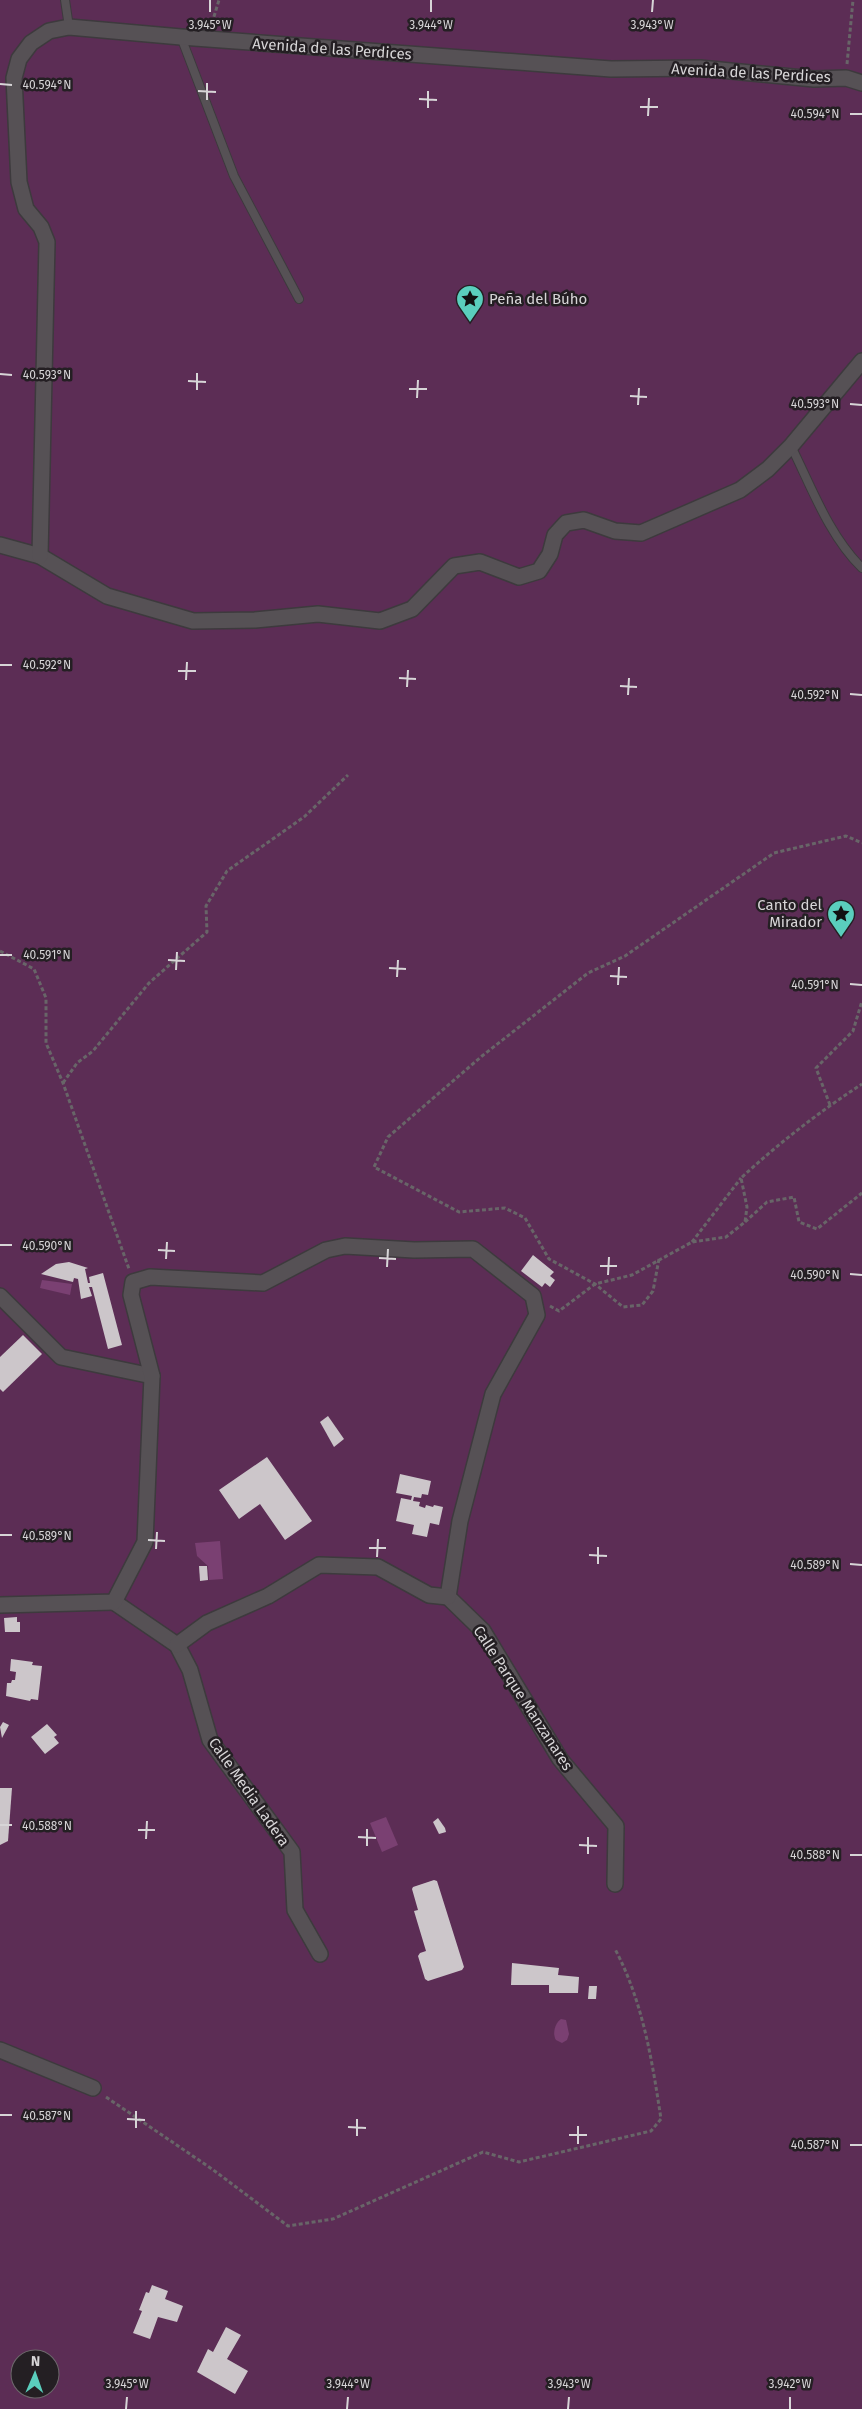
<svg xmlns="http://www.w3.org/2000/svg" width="862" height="2409" font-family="'Fira Sans',sans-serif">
  <rect width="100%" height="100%" fill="#241f23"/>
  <path fill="#5c2d55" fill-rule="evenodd" d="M0 0H862V2409H0ZM20 2359H50V2389H20Z"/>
  <g fill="#7a4072">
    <polygon points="42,1280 72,1284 70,1295 40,1288"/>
    <polygon points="220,1541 223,1579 209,1580 208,1566 197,1556 195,1543"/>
    <polygon points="386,1817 398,1845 382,1852 370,1823"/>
    <path d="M561 2019 566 2020 569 2034 567 2040 562 2043 556 2040C552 2034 555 2023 561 2019Z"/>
  </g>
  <g fill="#ccc6ca">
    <polygon points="533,1255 554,1272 550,1276 555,1280 550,1287 545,1283 542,1287 521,1271"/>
    <polygon points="69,1262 88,1268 85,1269 88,1283 90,1283 89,1277 103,1273 122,1345 108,1349 92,1287 89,1287 92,1296 81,1299 78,1279 74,1278 73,1282 41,1274 56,1264"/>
    <polygon points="23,1335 42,1354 3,1392 0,1389 0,1357"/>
    <polygon points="328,1416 344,1439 334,1447 320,1422"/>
    <polygon points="267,1457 312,1521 285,1540 260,1504 239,1519 219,1490"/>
    <polygon points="400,1474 431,1481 428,1495 422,1494 421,1498 414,1497 413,1501 420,1502 419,1506 425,1508 426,1505 433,1507 434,1505 443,1507 439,1525 430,1523 427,1537 412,1534 414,1525 396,1521 401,1498 411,1500 412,1496 396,1493"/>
    <polygon points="199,1566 207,1566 208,1580 200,1581"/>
    <polygon points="17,1617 17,1622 20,1622 20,1632 5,1632 4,1618"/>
    <polygon points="11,1659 33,1662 32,1665 42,1666 38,1700 31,1699 30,1701 6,1696 7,1683 11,1683 12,1680 15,1680 16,1672 10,1671"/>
    <polygon points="3,1722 9,1725 2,1738 0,1727"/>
    <polygon points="47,1724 57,1735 54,1737 59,1743 45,1754 31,1737"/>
    <polygon points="0,1788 12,1788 8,1841 0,1845"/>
    <polygon points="438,1818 445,1828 446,1832 439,1834 433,1822"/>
    <polygon points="434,1880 437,1881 464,1967 462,1970 428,1981 425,1979 418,1956 420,1953 426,1951 414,1911 418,1910 412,1889 413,1887"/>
    <polygon points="512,1963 559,1968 558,1975 579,1977 578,1993 549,1993 549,1985 511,1985"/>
    <polygon points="589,1986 597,1986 596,1999 588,1999"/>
    <polygon points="152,2285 168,2291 165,2299 183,2306 177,2322 158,2317 150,2339 133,2333 142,2311 139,2310 146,2292 149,2293"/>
    <polygon points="226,2327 241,2335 227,2359 248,2371 235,2394 197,2372 208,2349 213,2352"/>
  </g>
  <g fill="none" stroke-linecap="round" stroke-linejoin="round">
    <defs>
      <g id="service">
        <polyline points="65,0 69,27"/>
        <polyline points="181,37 234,176 299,299"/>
        <path d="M791 446C811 486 829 536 862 568"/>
      </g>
      <g id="minor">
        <polyline points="0,545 40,556 107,596 193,621 255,620 318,614 380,621 412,609 454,566 480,562 519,577 539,571 550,554 555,535 566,523 584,520 615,531 641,533 740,490 768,469 791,446 862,361"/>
        <polyline points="40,556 47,242 41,227 26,209 19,182 14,78 19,59 31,43 49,31 69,27 181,37 611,69 700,68 814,79 846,78 862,83"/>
        <polyline points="0,1296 61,1357 152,1376"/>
        <polyline points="114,1602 177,1645 190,1670 210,1740 292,1852 295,1910 320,1954"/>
        <polyline points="0,1605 114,1602 145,1542 152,1376 131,1295 133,1282 150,1277 263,1283 326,1250 345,1246 414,1250 473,1249 533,1296 537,1315 493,1394 460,1521 448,1597 483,1631 560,1759 616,1826 615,1884"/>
        <polyline points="177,1645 207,1623 268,1596 319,1565 378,1567 429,1595 448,1597"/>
        <polyline points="0,2050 93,2088"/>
      </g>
    </defs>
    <use href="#service" stroke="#3d3a3d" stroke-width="10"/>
    <use href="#minor" stroke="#3d3a3d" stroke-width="18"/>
    <g stroke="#686568" stroke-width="3" stroke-dasharray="4 2.5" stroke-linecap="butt">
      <polyline points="212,23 219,0"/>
      <polyline points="847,64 853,0"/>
      <polyline points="0,951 34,969 46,998 46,1043 63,1083 129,1269"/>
      <polyline points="63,1083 77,1063 93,1051 149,983 207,932 206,906 227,871 304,817 348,775"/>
      <polyline points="830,1105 816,1068 853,1031 862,1001"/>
      <polyline points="745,1222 767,1202 794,1197 799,1222 817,1229 862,1193"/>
      <polyline points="692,1242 741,1178"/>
      <polyline points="659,1259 653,1291 642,1305 623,1307 595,1284 549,1259 525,1218 505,1208 459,1212 374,1167 388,1137 482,1056 588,973 625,956 774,853 846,836 862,843"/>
      <path d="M550 1306 559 1311 595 1284 632 1275 692 1242 726 1237 745 1222 747 1207 741 1178C779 1143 819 1112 862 1084"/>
      <path d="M106 2097 212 2169 288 2226 333 2219 483 2152 519 2162 651 2131 661 2119C652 2060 643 2002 615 1949"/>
    </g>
    <use href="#service" stroke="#565155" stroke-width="8"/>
    <use href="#minor" stroke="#565155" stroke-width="15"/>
  </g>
  <path fill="none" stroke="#d7d5d7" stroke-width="2" d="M210 12V0M431 12V0M652 12 653 0M0 84 12 85M198 91 216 92M419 99 437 100M207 100V83M640 107H658M428 108V91M850 114H862M648 116 649 98M0 374 12 375M188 381 206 382M409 389H427M197 390V373M630 396 647 397M417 398 418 380M850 404 862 405M638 405 639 388M0 665H12M178 671H196M399 678 416 679M186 680 187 662M620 686 637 687M407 687 408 670M850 694 862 695M628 695 629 678M0 955H12M168 960 185 961M389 968 406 969M176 970 177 952M610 976 627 977M397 977 398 960M850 984 862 985M618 985 619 967M0 1245H12M158 1250 175 1251M379 1258 396 1259M166 1259 167 1242M600 1266H617M387 1267 388 1249M850 1274 862 1275M608 1275 609 1257M0 1535H12M148 1540 165 1541M369 1548H386M156 1549 157 1532M589 1555 607 1556M377 1557 378 1539M598 1564V1547M850 1564 862 1565M0 1825H12M138 1830H155M358 1837 376 1838M146 1839 147 1821M579 1845 597 1846M367 1846V1829M588 1854V1837M850 1855H862M0 2115H12M127 2119 145 2120M348 2127 366 2128M136 2128V2111M569 2135H587M357 2136V2119M578 2144V2126M850 2145H862M126 2409 127 2397M347 2409 348 2397M568 2409 569 2397M790 2409V2397"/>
  <defs>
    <symbol id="sight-pin" viewBox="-11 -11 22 30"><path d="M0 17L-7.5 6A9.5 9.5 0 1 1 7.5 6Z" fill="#5acebd" stroke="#241f23"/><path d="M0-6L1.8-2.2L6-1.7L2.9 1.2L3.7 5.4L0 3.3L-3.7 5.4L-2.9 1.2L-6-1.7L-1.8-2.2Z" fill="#111"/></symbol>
  </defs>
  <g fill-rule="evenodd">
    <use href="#sight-pin" x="454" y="283" width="32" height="43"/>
    <use href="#sight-pin" x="825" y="898" width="32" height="43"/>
  </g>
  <g text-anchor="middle" stroke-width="5" stroke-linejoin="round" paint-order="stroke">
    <g font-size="15" fill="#d7d5d7" stroke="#241f23">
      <text transform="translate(332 49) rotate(4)" y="5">Avenida de las Perdices</text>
      <text transform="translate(751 73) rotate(3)" y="5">Avenida de las Perdices</text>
      <text transform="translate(523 1698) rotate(57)" y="5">Calle Parque Manzanares</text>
      <text transform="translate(249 1792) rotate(55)" y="5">Calle Media Ladera</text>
    </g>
    <g font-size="15" fill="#d7d5d7" stroke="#241f23" text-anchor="start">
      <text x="489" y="304">Peña del Búho</text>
      <text x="822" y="910" text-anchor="end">Canto del<tspan x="822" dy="17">Mirador</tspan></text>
    </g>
  </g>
  <g font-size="12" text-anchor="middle" fill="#d7d5d7" stroke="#241f23" stroke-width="5" stroke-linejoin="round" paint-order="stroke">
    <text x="210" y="29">3.945°W</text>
    <text x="431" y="29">3.944°W</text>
    <text x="652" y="29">3.943°W</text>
    <text x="47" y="89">40.594°N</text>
    <text x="815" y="118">40.594°N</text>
    <text x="47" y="379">40.593°N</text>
    <text x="815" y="408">40.593°N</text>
    <text x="47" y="669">40.592°N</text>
    <text x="815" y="699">40.592°N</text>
    <text x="47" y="959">40.591°N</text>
    <text x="815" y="989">40.591°N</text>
    <text x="47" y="1250">40.590°N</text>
    <text x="815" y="1279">40.590°N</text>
    <text x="47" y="1540">40.589°N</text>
    <text x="815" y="1569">40.589°N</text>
    <text x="47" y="1830">40.588°N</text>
    <text x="815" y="1859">40.588°N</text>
    <text x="47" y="2120">40.587°N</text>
    <text x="815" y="2149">40.587°N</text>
    <text x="127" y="2388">3.945°W</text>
    <text x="348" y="2388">3.944°W</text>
    <text x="569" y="2388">3.943°W</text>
    <text x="790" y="2388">3.942°W</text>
  </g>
  <g transform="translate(35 2374) rotate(2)"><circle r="24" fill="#241f23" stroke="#6c686b"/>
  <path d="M0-4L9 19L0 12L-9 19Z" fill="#5acebd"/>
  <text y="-8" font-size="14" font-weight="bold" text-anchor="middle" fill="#d7d5d7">N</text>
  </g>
</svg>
